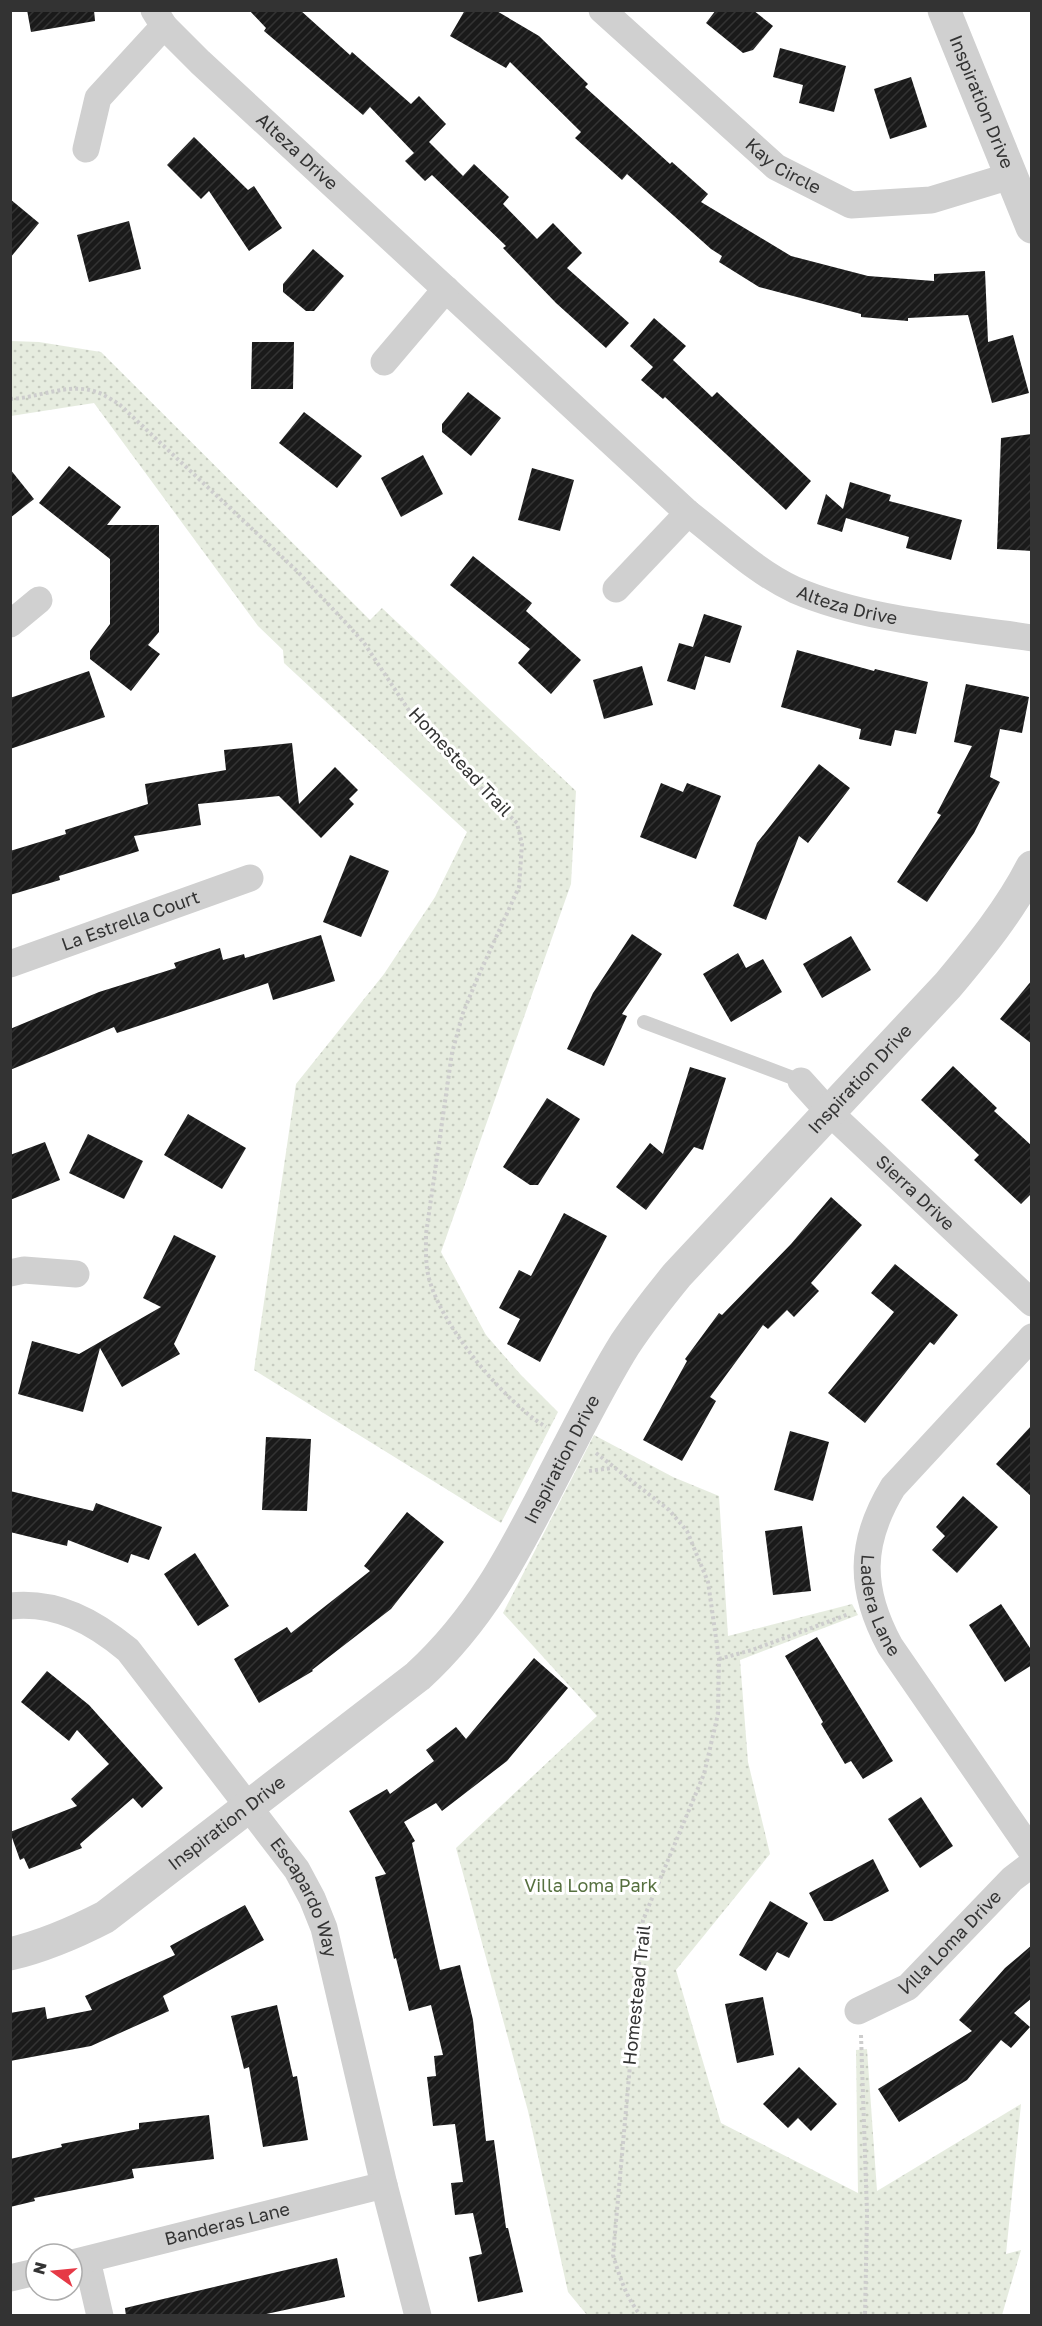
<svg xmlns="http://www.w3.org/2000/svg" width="1042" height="2326" font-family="'Golos Text',sans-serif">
  <defs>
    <pattern id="green-dots" width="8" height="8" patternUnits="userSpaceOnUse" patternTransform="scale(1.5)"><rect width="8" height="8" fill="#e6ecdf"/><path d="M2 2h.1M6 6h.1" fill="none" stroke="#c6cbc0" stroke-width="1.8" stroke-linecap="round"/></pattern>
    <pattern id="building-hatch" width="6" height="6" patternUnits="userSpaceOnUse" patternTransform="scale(1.5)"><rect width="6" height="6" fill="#1a1a1a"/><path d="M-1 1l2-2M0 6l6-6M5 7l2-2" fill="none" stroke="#333"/></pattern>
  </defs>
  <rect width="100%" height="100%" fill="#fff"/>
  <g fill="url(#green-dots)">
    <polygon points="11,341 39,342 101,352 370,620 382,608 576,791 571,884 441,1252 486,1335 521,1375 558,1412 501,1523 254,1370 296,1084 384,974 435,897 467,832 284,663 283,650 258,626 94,403 11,416"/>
    <polygon points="594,1435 673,1477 719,1496 728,1636 852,1604 858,1615 740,1660 748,1762 770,1854 676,1970 721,2123 858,2193 856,2050 867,2049 877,2191 1021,2104 1006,2254 1021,2250 1002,2315 587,2315 568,2292 528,2111 456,1848 597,1716 503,1613"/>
  </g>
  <g fill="url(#building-hatch)">
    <polygon points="27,10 94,10 95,21 31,32"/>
    <polygon points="249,10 300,10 350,55 352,52 411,104 419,96 446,124 429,142 463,176 474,164 509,197 503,204 537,239 553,223 582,253 567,268 629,323 606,348 556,303 503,248 506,246 432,175 425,181 405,161 414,153 370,107 363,115 264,31 266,28"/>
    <polygon points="465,10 495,10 539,36 588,84 585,87 670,164 672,162 708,194 701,202 791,256 868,276 934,281 934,274 985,271 988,342 1013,335 1029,393 992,403 968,315 908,318 908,321 861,317 861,314 759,287 719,262 722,256 711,249 627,174 622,180 575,138 581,132 510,62 506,68 450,36"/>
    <polygon points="716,10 753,10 773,26 753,50 743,53 706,23"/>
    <polygon points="780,48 846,66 834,112 799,103 803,85 773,77"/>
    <polygon points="911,77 927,127 890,139 874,89"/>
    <polygon points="194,137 248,190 254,186 282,228 249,251 209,191 201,199 167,165"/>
    <polygon points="10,199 39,223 10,258"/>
    <polygon points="129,221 141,269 89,282 77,235"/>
    <polygon points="313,249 344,276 314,311 306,311 283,292 283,284"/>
    <polygon points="654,318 686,346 673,360 712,397 717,392 811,481 786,510 665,397 663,399 641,380 653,367 630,346"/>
    <polygon points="252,342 294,342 293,389 251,389"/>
    <polygon points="468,392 501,418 471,456 442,432 442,424"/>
    <polygon points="304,412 362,456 337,488 279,443"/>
    <polygon points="1032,434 1032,551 997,549 1001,438"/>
    <polygon points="423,455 443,494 401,517 381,478"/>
    <polygon points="69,466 121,507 107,525 159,525 159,632 148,645 160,654 131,691 90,659 90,651 110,624 110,559 39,503"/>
    <polygon points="532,468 574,480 560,531 518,520"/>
    <polygon points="10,469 34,499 10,518"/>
    <polygon points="850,482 891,495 889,501 962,520 951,560 906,548 909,537 846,518 842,532 817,524 826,494 843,509"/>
    <polygon points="473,556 532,603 526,611 581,660 551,694 518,663 530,649 450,585"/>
    <polygon points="704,614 742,626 730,663 705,656 695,690 667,681 679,643 693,647"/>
    <polygon points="797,650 874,671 875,669 928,682 916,734 895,730 891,746 859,739 861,729 781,707"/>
    <polygon points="642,666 653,705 604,719 593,680"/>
    <polygon points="89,671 105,717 10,749 10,698"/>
    <polygon points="966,684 1029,697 1022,733 1000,729 990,777 1000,782 974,833 927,902 897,882 941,815 937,813 972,746 954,742"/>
    <polygon points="292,743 299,804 335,767 358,790 349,799 354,804 321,838 279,796 198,804 201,825 134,836 139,851 59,876 60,880 10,895 10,851 66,834 65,830 148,804 145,784 226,770 224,750"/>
    <polygon points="819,764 850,788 808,843 799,836 766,920 733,906 757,843"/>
    <polygon points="661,783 683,792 687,783 721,796 696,859 640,837"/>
    <polygon points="350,855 389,871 361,937 323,922"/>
    <polygon points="632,934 662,954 622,1014 627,1016 604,1066 567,1049 593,993"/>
    <polygon points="321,935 335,981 273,1000 268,983 117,1033 114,1027 10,1070 10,1029 99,992 176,968 174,963 220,948 223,960 244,954 245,958"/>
    <polygon points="851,936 871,970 822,998 803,964"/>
    <polygon points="738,953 746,968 763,959 782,992 731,1022 703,974"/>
    <polygon points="1032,980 1032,1044 1000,1019"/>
    <polygon points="953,1066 997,1108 994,1111 1032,1146 1032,1193 1021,1204 974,1160 979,1155 921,1100"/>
    <polygon points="690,1067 726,1078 703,1150 694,1147 646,1210 616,1187 650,1143 663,1154"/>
    <polygon points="547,1098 580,1119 538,1185 530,1185 503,1167"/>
    <polygon points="188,1114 246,1148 222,1189 164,1155"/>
    <polygon points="88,1134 143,1161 124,1199 69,1173"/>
    <polygon points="45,1142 60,1180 10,1200 10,1155"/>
    <polygon points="831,1197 862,1225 811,1283 819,1291 794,1317 787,1310 768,1329 763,1325 710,1397 716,1401 682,1461 643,1440 687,1361 685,1359 719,1313 722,1315 791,1244"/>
    <polygon points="564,1213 607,1236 540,1362 507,1344 520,1319 499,1308 519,1270 531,1276"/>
    <polygon points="174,1235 216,1256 174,1344 180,1354 122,1387 100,1348 83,1412 18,1394 32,1341 79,1354 161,1307 143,1298"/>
    <polygon points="895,1264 958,1315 934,1345 930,1342 865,1423 828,1393 894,1312 871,1293"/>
    <polygon points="1032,1425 1032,1497 996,1464"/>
    <polygon points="790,1431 829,1442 813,1501 774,1490"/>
    <polygon points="266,1437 311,1439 307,1511 262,1510"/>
    <polygon points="10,1491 93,1511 96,1503 162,1527 149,1560 131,1554 128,1563 68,1540 67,1546 10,1532"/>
    <polygon points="963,1496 998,1527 957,1573 932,1550 945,1536 936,1527"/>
    <polygon points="407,1512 444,1542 391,1609 312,1670 313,1671 259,1703 234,1659 287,1627 291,1633 370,1571 364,1566"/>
    <polygon points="802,1526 811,1591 773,1595 765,1531"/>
    <polygon points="195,1553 229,1606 198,1626 164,1574"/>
    <polygon points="1001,1604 1032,1651 1032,1665 1005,1682 969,1625"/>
    <polygon points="817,1637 893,1761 863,1779 851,1761 845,1764 821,1724 823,1722 785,1656"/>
    <polygon points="534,1658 568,1688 507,1761 442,1811 436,1803 404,1822 415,1841 412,1843 440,1970 460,1965 473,2020 486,2141 494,2140 506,2228 508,2228 523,2292 478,2302 469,2257 482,2254 473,2213 455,2215 451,2183 463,2182 455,2124 433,2126 427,2077 436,2076 434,2056 443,2055 431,2005 409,2011 396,1958 394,1959 375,1877 386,1874 349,1811 387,1789 390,1794 434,1761 426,1750 456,1727 466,1739"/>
    <polygon points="47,1671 89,1705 163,1788 142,1808 133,1798 80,1844 82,1848 29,1869 24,1858 20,1860 10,1832 77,1806 71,1799 109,1764 77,1730 69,1741 21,1702"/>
    <polygon points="921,1797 953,1846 920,1868 888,1819"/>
    <polygon points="873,1859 889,1891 832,1921 824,1921 809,1893"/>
    <polygon points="770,1901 808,1923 789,1958 777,1952 766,1971 739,1955"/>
    <polygon points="245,1905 264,1940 163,1996 169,2011 91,2046 10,2061 10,2013 45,2007 47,2019 92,2010 85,1996 175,1955 170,1946"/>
    <polygon points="1032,1945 1032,1998 1014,2013 1030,2027 1011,2048 1001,2040 967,2080 899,2122 878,2089 972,2031 959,2020 1005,1968"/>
    <polygon points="763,1997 774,2055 737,2063 725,2004"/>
    <polygon points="277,2005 293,2077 297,2076 308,2140 263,2147 249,2067 244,2069 231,2016"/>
    <polygon points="799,2067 837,2104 811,2131 798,2118 788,2128 763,2104"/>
    <polygon points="209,2115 214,2159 132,2169 134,2178 34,2198 35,2201 10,2207 10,2159 62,2147 61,2144 139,2129 139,2123"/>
    <polygon points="337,2258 345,2297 257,2316 126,2316 125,2308"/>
  </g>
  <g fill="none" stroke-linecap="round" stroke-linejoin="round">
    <g stroke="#cdcdcd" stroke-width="4" stroke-dasharray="3 3" stroke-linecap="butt">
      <path d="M10 399C39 398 68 382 97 392 105 395 112 400 119 404L297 571 347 624 364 643 416 721 448 755 517 823 522 844 519 887 477 979 463 1013 452 1053 426 1234C426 1252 425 1268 431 1285 446 1331 505 1402 546 1427"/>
      <path d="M596 1453 669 1510 687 1531 708 1582 719 1659 718 1714 704 1774 643 1920 613 2255C620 2278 626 2297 641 2316"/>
      <polyline points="589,1471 612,1468"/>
      <polyline points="719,1659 752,1650 849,1614"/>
      <polyline points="861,2035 867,2213 865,2316"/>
    </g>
    <polyline stroke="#d0d0d0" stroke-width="14" points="644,1022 801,1081"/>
    <g stroke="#d0d0d0" stroke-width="27">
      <path id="s1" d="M154 10 164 26 200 62 688 513C722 539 756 572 795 590 868 621 953 626 1032 638"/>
      <path id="s2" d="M602 10 776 167 851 205 931 200 1010 176"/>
      <polyline points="86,149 98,98 164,26"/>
      <polyline points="384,362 446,289"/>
      <polyline points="616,589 688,513"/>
      <polyline points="10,624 39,600"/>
      <path id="s3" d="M10 964 250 878"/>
      <path id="s4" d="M801 1081 829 1112 1032 1303"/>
      <polyline points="10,1273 24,1270 76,1274"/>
      <path id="s5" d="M1032 1337 893 1487C859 1543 859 1589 890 1646L1032 1852"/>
      <path id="s6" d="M10 1606C57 1601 94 1622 128 1650L297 1870 312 1898 324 1928 384 2185 418 2316"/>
      <path id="s7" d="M858 2011 908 1987 1012 1879 1032 1864"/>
      <polyline points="87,2260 100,2316"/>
      <path id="s8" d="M72 2263 384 2185"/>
      <polyline points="10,2278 36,2272"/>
    </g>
    <g stroke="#d0d0d0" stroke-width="33">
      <path id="s9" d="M944 10 1032 227"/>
      <path id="s10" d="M10 1954C44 1946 74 1933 105 1917L418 1676C492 1608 524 1531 570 1444 587 1411 605 1376 625 1344 641 1320 659 1297 677 1275L948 985C979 948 1010 910 1032 867"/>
    </g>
  </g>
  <g text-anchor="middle" stroke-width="6" stroke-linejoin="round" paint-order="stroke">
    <g font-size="18" fill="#333" stroke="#fff">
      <text dy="6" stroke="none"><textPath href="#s9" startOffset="99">Inspiration Drive</textPath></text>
      <text dy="6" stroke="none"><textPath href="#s1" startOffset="202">Alteza Drive</textPath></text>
      <text dy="6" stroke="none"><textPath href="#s2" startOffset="240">Kay Circle</textPath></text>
      <text dy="6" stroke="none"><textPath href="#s1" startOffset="921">Alteza Drive</textPath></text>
      <text transform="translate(460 762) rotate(47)" y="6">Homestead Trail</text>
      <text dy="6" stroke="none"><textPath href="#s3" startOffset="128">La Estrella Court</textPath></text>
      <text dy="6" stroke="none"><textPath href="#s10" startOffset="1245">Inspiration Drive</textPath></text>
      <text dy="6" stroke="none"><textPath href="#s4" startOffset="160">Sierra Drive</textPath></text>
      <text dy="6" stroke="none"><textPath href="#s10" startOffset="759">Inspiration Drive</textPath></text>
      <text dy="6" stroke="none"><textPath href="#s5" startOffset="330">Ladera Lane</textPath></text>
      <text dy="6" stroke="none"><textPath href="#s10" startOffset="256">Inspiration Drive</textPath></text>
      <text dy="6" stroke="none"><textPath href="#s6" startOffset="435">Escapardo Way</textPath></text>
      <text dy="6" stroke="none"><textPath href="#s7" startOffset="116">Villa Loma Drive</textPath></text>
      <text transform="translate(637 1995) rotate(-84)" y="6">Homestead Trail</text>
      <text dy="6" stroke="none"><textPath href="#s8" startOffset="160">Banderas Lane</textPath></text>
    </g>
    <g font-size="18" fill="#56703f" stroke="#fff">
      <text x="591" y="1892">Villa Loma Park</text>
    </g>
  </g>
  <rect width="1042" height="2326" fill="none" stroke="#333333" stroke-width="24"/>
  <g transform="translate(54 2272) rotate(285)"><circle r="28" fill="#ffffff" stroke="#adadad" stroke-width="1.5"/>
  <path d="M0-4.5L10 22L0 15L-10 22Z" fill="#e63946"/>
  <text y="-9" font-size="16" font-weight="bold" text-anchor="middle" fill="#333333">N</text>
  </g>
</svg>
